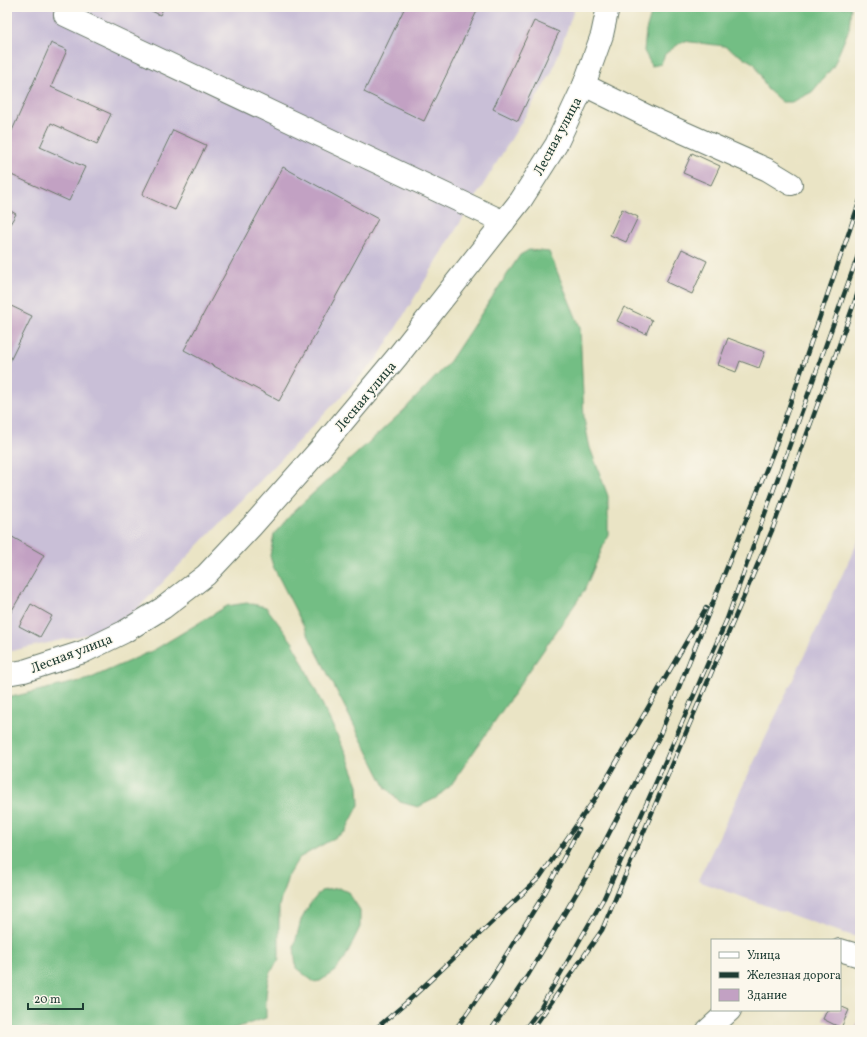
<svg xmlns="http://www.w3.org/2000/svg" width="867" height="1037" font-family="Vollkorn,serif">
  <rect width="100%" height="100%" fill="#fbf7ec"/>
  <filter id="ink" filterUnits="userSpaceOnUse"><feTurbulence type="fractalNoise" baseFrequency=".025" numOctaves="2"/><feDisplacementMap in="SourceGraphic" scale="8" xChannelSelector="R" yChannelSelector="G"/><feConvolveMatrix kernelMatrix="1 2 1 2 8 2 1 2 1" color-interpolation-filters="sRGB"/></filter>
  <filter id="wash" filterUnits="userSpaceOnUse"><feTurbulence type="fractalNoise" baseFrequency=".012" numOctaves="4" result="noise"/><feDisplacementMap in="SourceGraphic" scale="16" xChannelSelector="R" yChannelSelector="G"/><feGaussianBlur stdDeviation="0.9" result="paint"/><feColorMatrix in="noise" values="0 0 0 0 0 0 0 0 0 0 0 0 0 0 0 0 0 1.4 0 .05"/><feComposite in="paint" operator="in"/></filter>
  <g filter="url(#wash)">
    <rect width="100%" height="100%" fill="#eae4c5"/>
    <g fill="#c9bfd7">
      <polygon points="7,7 575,7 552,72 377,359 120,627 7,652"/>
      <polygon points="860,537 860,938 828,928 698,881"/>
    </g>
    <g fill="#73be84" stroke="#497e5c">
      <polygon points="653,7 851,7 849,29 833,67 812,92 792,102 782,102 767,89 755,64 724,46 683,41 665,54 661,64 652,66 644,51 646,31"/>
      <polygon points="529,250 549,252 580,327 584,419 590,448 608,496 608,535 584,591 451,785 436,798 418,807 400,802 386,788 273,566 270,556 274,534 295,510 403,411 448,364 520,255"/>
      <path d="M247 603 266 607 293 643 347 756 358 785 359 805 345 832 299 858 288 875 279 906V960C264 977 266 997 266 1018L229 1030H7V698L89 679 154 650 227 606Z"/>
      <polygon points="339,888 348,892 360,910 360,927 345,958 335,971 320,981 314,982 296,968 294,947 301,920 310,904 321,891"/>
    </g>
    <g id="blocks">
      <g fill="#c2a1c3">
        <polygon points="143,7 164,7 160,15"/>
        <polygon points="405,7 479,7 424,121 364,92"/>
        <polygon points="534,21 559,32 518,121 493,109"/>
        <polygon points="51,43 67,50 51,87 111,114 97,144 51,123 40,147 85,167 69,201 7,173 7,142"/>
        <polygon points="173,130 206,145 175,210 142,195"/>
        <polygon points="692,153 720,166 711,185 683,173"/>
        <polygon points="283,167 378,219 279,401 184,350"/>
        <polygon points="7,209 16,214 7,229"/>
        <polygon points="622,209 638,217 626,242 610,235"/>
        <polygon points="682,249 707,261 692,294 666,282"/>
        <polygon points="7,304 32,316 7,367"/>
        <polygon points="624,307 652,320 646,334 617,321"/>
        <polygon points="728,338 765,352 759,368 740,361 736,372 718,365"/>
        <polygon points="7,534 44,555 7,619"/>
        <polygon points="31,604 52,616 40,637 19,626"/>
        <polygon points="840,1006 849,1010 841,1028 823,1019 827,1010 840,1010"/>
        <polygon points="860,1019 860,1030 858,1030 855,1029"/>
      </g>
    </g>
  </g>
  <g filter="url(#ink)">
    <use href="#blocks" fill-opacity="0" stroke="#667767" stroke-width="1"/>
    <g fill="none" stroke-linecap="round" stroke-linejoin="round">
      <defs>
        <g id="minor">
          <polyline points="65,15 504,222"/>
          <polyline points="584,85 649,117 768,170 791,184"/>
          <polyline points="7,674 24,671 83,652 124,632 163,608 206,575 252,526 321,448 397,357 521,200 556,145 584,85 602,35 608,7"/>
          <polyline points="840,950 860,956"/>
          <polyline points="708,1030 730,1010"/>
        </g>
      </defs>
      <use href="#minor" stroke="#667767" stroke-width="24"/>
      <use href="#minor" stroke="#fff" stroke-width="22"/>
      <defs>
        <g id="rail">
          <polyline points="374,1030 405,1004 472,941 540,877 596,797 706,608"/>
          <polyline points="455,1030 491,979 546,891 579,829"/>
          <polyline points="491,1030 528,975 589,872 659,737 774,450 860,200"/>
          <polyline points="524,1030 540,1009 604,898 654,787 727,619 860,250"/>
          <polyline points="532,1030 602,930 773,528 860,287"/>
        </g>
      </defs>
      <use href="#rail" stroke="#1f3d34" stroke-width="4.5"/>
      <use href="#rail" stroke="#fbf7ec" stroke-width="3" stroke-dasharray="9" stroke-linecap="butt"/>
    </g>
  </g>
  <g text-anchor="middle" stroke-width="3" stroke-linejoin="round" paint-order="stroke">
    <g font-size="14" fill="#1f3d34" stroke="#fbf7ec">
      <text transform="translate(557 136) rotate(-62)" y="5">Лесная улица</text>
      <text transform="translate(365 396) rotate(-50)" y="5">Лесная улица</text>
      <text transform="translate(71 653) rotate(-21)" y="5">Лесная улица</text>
    </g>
  </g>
  <rect width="867" height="1037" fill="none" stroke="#fbf7ec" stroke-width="24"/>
  <rect x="711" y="939" width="130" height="72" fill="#fbf7ec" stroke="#a3ada2"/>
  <rect x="719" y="952" width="20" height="6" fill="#ffffff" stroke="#a3ada2"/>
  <text x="747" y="959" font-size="12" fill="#1f3d34">Улица</text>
  <rect x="719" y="972" width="20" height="6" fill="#1f3d34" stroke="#a3ada2"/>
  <text x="747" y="979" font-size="12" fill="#1f3d34">Железная дорога</text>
  <rect x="719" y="989" width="20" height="12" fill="#c2a1c3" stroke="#a3ada2"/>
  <text x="747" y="999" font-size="12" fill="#1f3d34">Здание</text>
  <path d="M28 1003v6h55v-6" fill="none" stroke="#1f3d34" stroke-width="2"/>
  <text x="34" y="1003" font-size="12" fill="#1f3d34" stroke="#fbf7ec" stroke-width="3" paint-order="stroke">20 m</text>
</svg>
